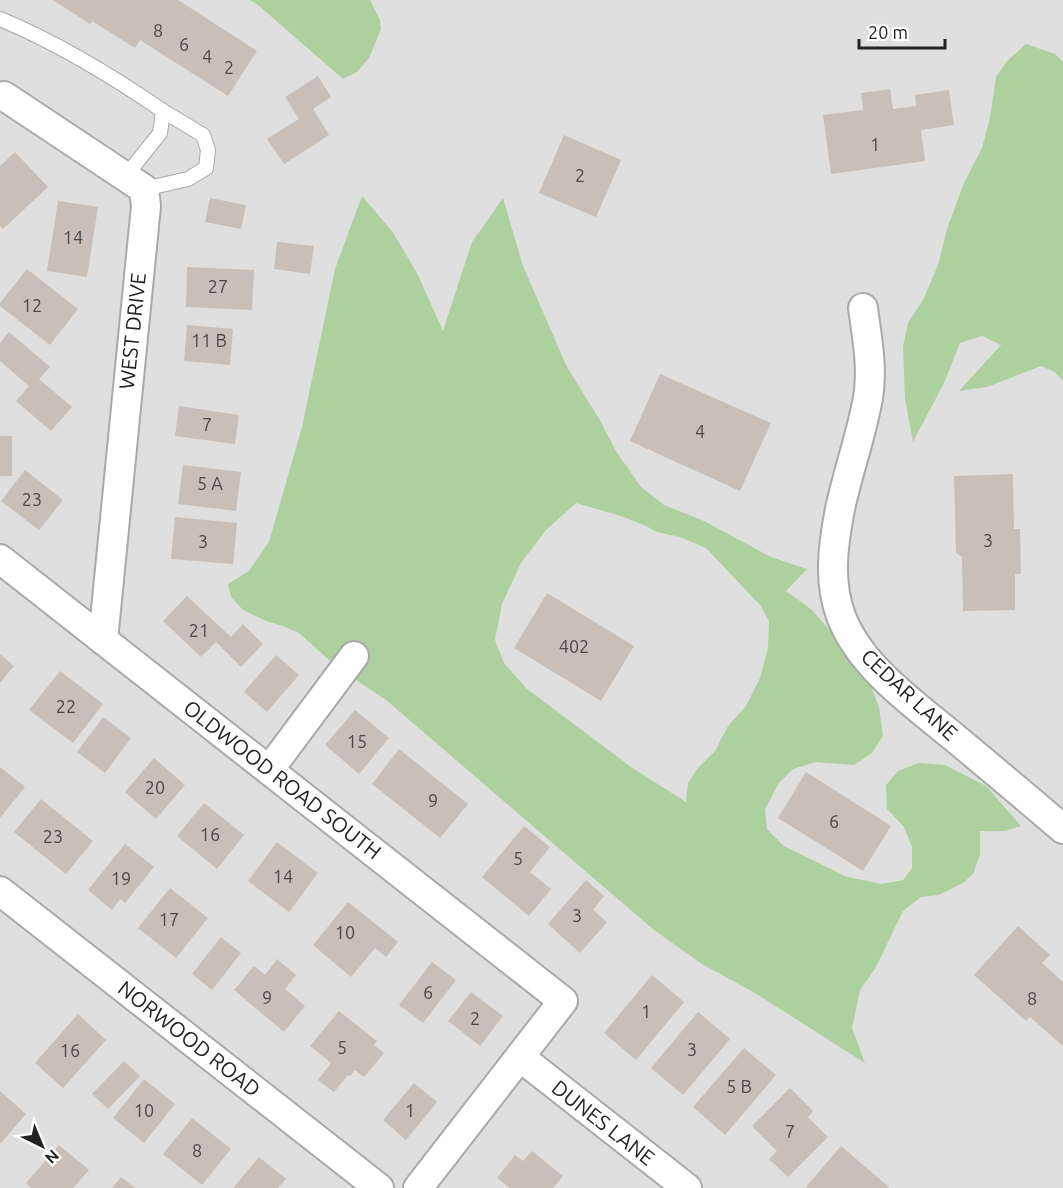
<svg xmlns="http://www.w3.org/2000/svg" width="1063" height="1188" font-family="Ubuntu,sans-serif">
  <rect width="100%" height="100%" fill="#f2efe9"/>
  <rect fill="#e0dfdf" x="0" y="0" width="1063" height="1188"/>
  <g fill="#add19e" fill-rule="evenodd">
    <polygon points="250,0 370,0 380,20 381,29 369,58 357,72 343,79 258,5"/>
    <polygon points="1026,44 1055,54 1063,62 1063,381 1055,372 1041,366 987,387 959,391 1001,345 982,336 960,343 944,383 913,442 905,399 903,346 908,323 923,300 938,265 947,229 964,183 982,148 990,118 996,77 1007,61"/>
    <path d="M362 196 392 231 417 273 443 331 472 242 503 198 523 266 567 367 598 417 616 451 641 487 664 505 704 521 771 557 807 569 786 591 812 610 832 633 839 647 870 684 879 707 883 736 872 753 854 765 816 762 793 769 779 783 765 809 767 829 784 846 847 877 882 884 903 880 912 868V847L904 827 887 809 886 785 898 771 919 763 945 765 986 786 1021 826 1004 831H980V854L973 874 963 883 939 895 921 897 903 911 875 969 860 990 852 1028 865 1063 755 993 702 964 654 930 386 700 338 668 299 633 283 626 266 621 243 610 231 597 228 584 249 571 269 542 302 427 335 269ZM576 503 621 516 646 526 657 532 680 537 706 548 760 605 769 621 768 648 760 678 746 706 728 726 715 751 697 769 688 783 686 802 631 767 526 688 504 663 495 640 502 604 521 563 546 530Z"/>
  </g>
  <g fill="#c7bfb8">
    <polygon points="53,0 178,0 257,51 228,96 140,40 135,48 92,21 90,24"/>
    <polygon points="318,76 331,97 313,109 329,135 284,164 267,139 299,119 285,97"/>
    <polygon points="890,89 893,109 916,106 915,95 949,90 954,125 921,130 925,161 831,174 823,115 863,110 861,93"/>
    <polygon points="564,135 621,160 596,217 539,193"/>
    <polygon points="15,152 48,187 3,229 0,226 0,166"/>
    <polygon points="210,198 246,205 241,229 205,222"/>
    <polygon points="58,201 98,207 87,277 47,271"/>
    <polygon points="277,242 314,246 310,274 274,269"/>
    <polygon points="187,267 254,270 252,310 186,307"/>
    <polygon points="27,269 78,309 50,345 0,306 0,303"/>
    <polygon points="187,325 233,329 230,365 184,361"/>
    <polygon points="9,332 50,367 39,379 72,407 51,431 16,401 29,386 0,361 0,343"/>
    <polygon points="660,374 771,423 740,491 630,441"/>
    <polygon points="179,406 239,415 235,444 175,436"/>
    <rect x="0" y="436" width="12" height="40"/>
    <polygon points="183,465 241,472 236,511 178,504"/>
    <polygon points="25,470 63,500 39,530 1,501"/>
    <polygon points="1013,474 1014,529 1020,529 1021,574 1015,574 1015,610 963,611 962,557 956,553 954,476"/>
    <polygon points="175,517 237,523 233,564 171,559"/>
    <polygon points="547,593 634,646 601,701 514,648"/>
    <polygon points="187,596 231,637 243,624 263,644 241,667 216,642 201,657 163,621"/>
    <polygon points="0,654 14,666 0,683"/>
    <polygon points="276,655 299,675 267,712 244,692"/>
    <polygon points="60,671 103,704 73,743 29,710"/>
    <polygon points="355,710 389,738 359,774 325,745"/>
    <polygon points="103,717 131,738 105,773 77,752"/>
    <polygon points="399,749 468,804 440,838 372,784"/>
    <polygon points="154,758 185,785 156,819 125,792"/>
    <polygon points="0,767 25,787 0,818"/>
    <polygon points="806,772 891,826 863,871 778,818"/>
    <polygon points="41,799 93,841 66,874 14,832"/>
    <polygon points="204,803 244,835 217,869 177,836"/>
    <polygon points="524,826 550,847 530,872 551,889 529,916 482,877"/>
    <polygon points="277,842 318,873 289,912 248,881"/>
    <polygon points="125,844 154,867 125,903 120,899 112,910 88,890"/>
    <polygon points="586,880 604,896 593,910 607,922 580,953 548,924"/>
    <polygon points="170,888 208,918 176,958 138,928"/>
    <polygon points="348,902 398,942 386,957 375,948 351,977 313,945"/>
    <polygon points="1018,926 1050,955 1042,963 1063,982 1063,1046 1030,1017 1026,1021 974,975"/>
    <polygon points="221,937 241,953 212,990 192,974"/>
    <polygon points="277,959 296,975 285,989 305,1006 284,1032 234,990 254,966 265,975"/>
    <polygon points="432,962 456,980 423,1023 399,1005"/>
    <polygon points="652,975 684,1002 636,1060 604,1033"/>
    <polygon points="471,992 503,1016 480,1046 448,1021"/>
    <polygon points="339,1011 377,1041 374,1045 384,1053 364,1077 355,1070 350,1076 348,1075 334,1092 318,1080 331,1063 310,1046"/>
    <polygon points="698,1012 730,1039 683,1095 651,1068"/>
    <polygon points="78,1014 106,1040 63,1088 35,1063"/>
    <polygon points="744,1048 776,1075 725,1135 693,1107"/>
    <polygon points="124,1061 140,1076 108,1109 92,1094"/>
    <polygon points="144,1079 175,1104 144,1143 113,1118"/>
    <polygon points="414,1083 437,1102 406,1140 383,1120"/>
    <polygon points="790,1088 813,1111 808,1117 828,1137 788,1177 769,1159 777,1151 752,1126"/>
    <polygon points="0,1091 26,1114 0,1144"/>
    <polygon points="192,1118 231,1149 202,1185 163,1154"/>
    <polygon points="59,1145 89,1170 73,1188 31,1188 26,1183"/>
    <polygon points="841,1146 889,1187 888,1188 808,1188 806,1187"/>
    <polygon points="532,1151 563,1176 553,1188 510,1188 497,1178 515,1155 523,1161"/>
    <polygon points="259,1157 286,1179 278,1188 233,1188"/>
    <polygon points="121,1177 135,1188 112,1188"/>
  </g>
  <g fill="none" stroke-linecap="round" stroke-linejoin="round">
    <defs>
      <g id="service">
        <path d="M0 19C58 43 112 76 163 111L160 133 125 177"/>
        <polyline points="144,189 188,179 206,168 208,150 203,135 163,111"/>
      </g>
      <g id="minor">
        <polyline points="4,96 144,189 146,206 103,640"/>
        <path d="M863 308C867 338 873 368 868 398 861 436 848 472 840 509 833 545 828 581 841 616 860 667 914 704 955 738 991 768 1027 798 1063 829"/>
        <polyline points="0,559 563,1001 418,1188"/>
        <polyline points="269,770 354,656"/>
        <polyline points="0,891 379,1188"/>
        <polyline points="520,1057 687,1188"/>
      </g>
    </defs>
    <use href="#service" stroke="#a9a9a9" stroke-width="16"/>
    <use href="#minor" stroke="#a9a9a9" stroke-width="32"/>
    <use href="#service" stroke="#fff" stroke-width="14"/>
    <use href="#minor" stroke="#fff" stroke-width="28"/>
  </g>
  <g text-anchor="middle" stroke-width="4.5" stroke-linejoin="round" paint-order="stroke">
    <g font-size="18" fill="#4b4948">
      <text x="158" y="37">8</text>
      <text x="184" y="51">6</text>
      <text x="207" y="63">4</text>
      <text x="229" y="74">2</text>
      <text x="875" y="151">1</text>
      <text x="580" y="182">2</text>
      <text x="73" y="244">14</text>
      <text x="218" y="293">27</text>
      <text x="32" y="312">12</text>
      <text x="209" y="347">11 B</text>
      <text x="207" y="431">7</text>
      <text x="700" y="438">4</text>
      <text x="210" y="490">5 A</text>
      <text x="32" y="506">23</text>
      <text x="988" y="547">3</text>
      <text x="203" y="548">3</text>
      <text x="199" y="637">21</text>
      <text x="574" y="653">402</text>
      <text x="66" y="713">22</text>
      <text x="357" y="748">15</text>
      <text x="155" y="794">20</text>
      <text x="433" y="807">9</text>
      <text x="834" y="828">6</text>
      <text x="210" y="841">16</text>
      <text x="53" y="843">23</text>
      <text x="518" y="865">5</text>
      <text x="283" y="883">14</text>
      <text x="121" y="885">19</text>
      <text x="577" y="922">3</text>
      <text x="169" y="926">17</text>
      <text x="345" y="939">10</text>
      <text x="428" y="999">6</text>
      <text x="267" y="1004">9</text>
      <text x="1032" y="1005">8</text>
      <text x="646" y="1018">1</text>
      <text x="475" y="1025">2</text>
      <text x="342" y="1054">5</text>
      <text x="692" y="1056">3</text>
      <text x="70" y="1057">16</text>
      <text x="739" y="1093">5 B</text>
      <text x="144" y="1117">10</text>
      <text x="410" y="1117">1</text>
      <text x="790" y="1138">7</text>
      <text x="197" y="1157">8</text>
    </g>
    <g font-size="21" fill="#222" stroke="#fff">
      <text transform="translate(133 331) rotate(-84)" y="7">WEST DRIVE</text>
      <text transform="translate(909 695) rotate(43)" y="7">CEDAR LANE</text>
      <text transform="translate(282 780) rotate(38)" y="7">OLDWOOD ROAD SOUTH</text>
      <text transform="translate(189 1039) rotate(38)" y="7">NORWOOD ROAD</text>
      <text transform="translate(603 1123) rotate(38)" y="7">DUNES LANE</text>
    </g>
  </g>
  <g transform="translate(42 1146) rotate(137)" stroke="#ffffff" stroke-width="4.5" paint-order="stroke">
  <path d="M0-4.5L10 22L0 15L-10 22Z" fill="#222222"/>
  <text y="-9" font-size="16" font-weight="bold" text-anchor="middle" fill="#222222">N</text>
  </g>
  <path d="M859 39v9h86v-9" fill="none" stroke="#222222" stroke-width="3"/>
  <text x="868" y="39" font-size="18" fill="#222222" stroke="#ffffff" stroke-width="4.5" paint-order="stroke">20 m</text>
</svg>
